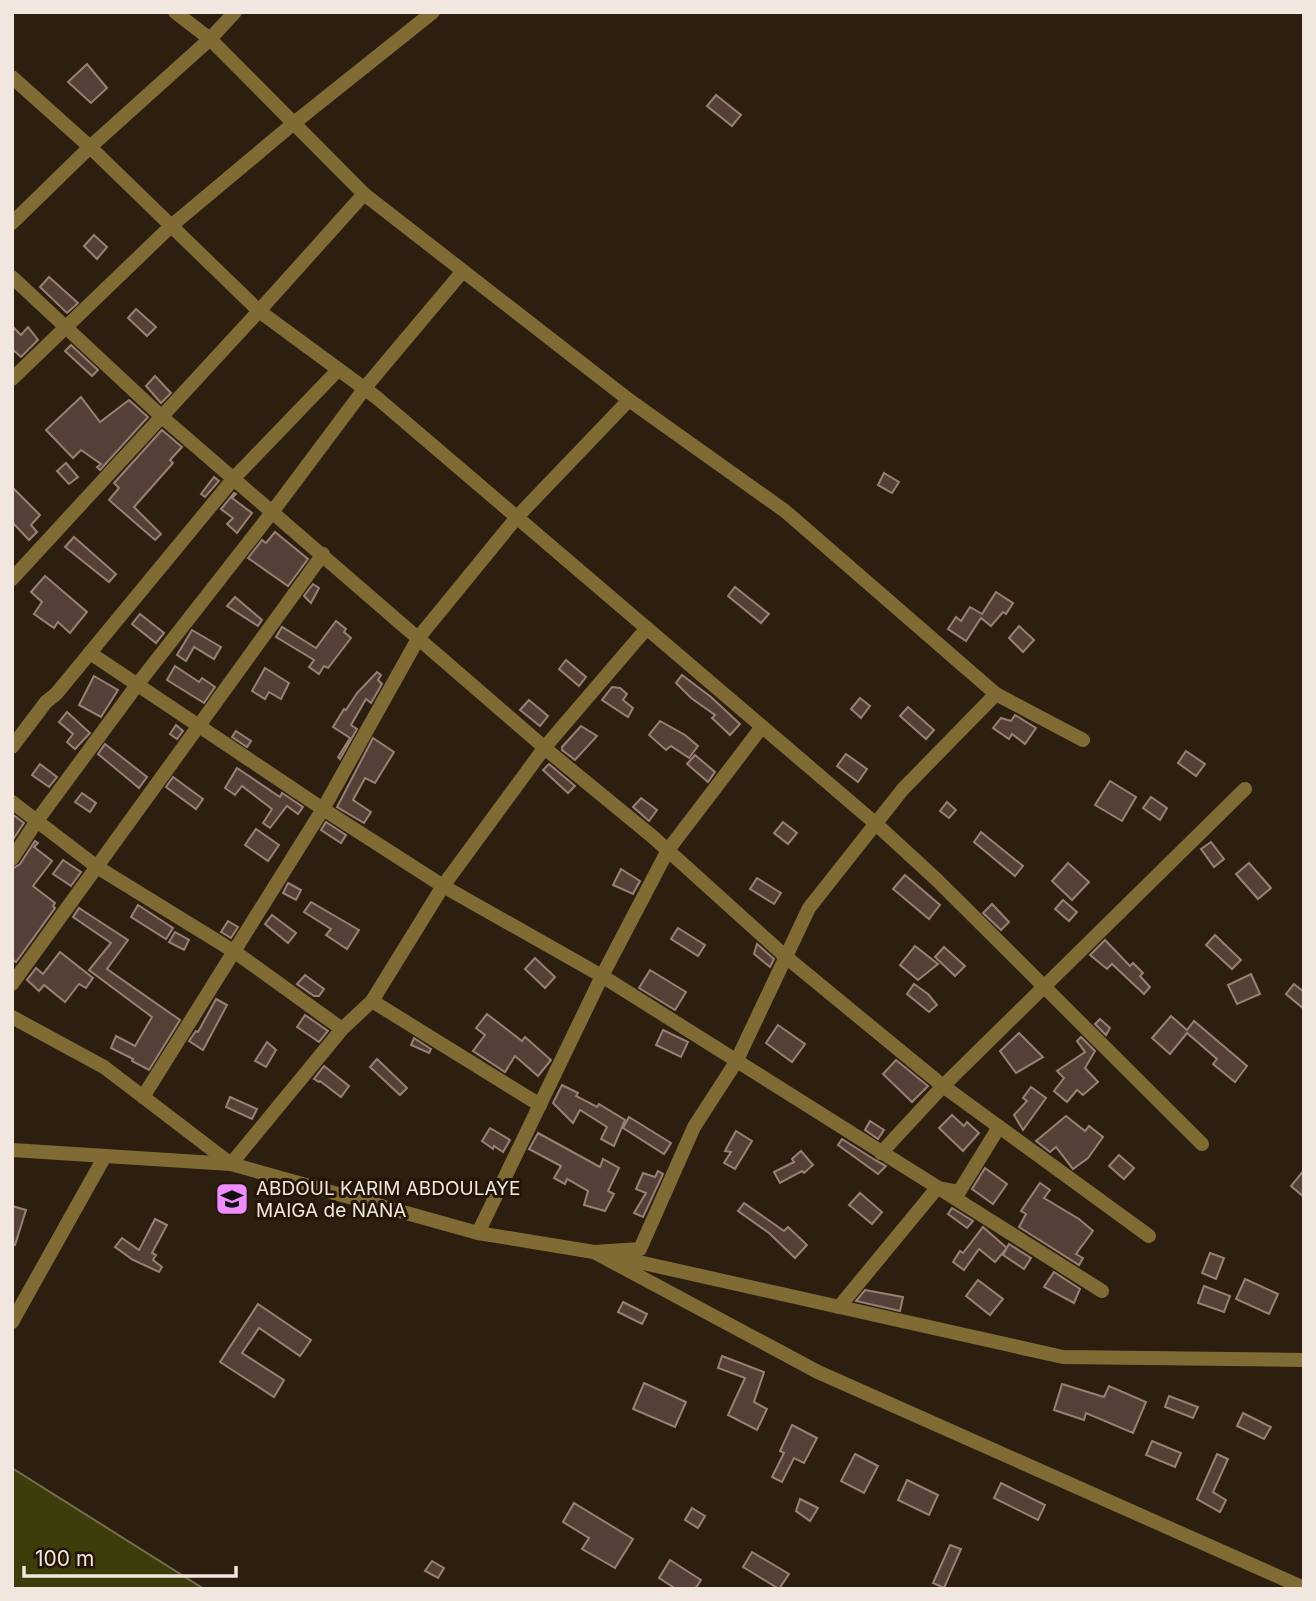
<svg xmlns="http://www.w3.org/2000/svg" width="1316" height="1601" font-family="Inter,sans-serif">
  <rect width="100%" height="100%" fill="#2d1f10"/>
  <polygon fill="#3d3c0a" stroke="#736f4a" stroke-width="2" points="12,1468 204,1589 12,1589"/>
  <g fill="#554037" stroke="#988075" stroke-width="2">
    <polygon points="87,64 107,88 91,103 68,82"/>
    <polygon points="716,95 741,115 732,126 707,106"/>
    <polygon points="94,235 107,247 97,259 84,246"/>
    <polygon points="49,277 78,303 67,313 40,287"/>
    <polygon points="136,309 156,327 147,336 128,318"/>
    <polygon points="12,326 21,335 28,327 38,340 21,357 12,349"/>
    <polygon points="71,345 98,370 92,376 65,351"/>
    <polygon points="155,376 171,393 161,403 146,386"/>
    <polygon points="81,397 100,422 129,400 148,417 100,470 97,467 101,464 81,450 73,458 46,430"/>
    <polygon points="162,430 182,447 170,460 173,463 134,507 161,534 155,540 109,500 119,488 114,483"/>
    <polygon points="66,463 78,477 69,484 57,471"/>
    <polygon points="884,473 899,482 892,493 878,485"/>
    <polygon points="214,477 219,481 205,497 201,494"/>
    <polygon points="12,487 40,515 31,525 37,532 29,540 12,522"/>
    <polygon points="234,493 236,494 232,498 252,513 237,533 227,524 233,518 221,509"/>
    <polygon points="275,532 308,559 288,586 248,558 262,540 266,543"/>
    <polygon points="74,537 116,574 109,582 65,547"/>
    <polygon points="45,576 87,612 70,633 58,622 54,628 34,614 42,602 31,592"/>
    <polygon points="313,584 319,588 311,603 304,596"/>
    <polygon points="735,587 769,614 761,623 728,596"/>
    <polygon points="996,592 1013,603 1006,614 1003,612 991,626 981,618 966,641 948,629 956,617 961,621 970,607 982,614"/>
    <polygon points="235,597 262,620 258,626 227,606"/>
    <polygon points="140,614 164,633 156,643 132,624"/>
    <polygon points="336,621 346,629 344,632 351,638 328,668 324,666 319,674 309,667 314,660 276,637 282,627 316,648"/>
    <polygon points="1019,626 1034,640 1023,652 1009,638"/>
    <polygon points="192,630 221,647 214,659 194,647 186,661 177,655"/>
    <polygon points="566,660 586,677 579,686 559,669"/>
    <polygon points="175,666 199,682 202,678 215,687 204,703 167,680"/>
    <polygon points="265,668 289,683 281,699 269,692 265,699 252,691"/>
    <polygon points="377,672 381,675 378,680 382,684 371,703 366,699 351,725 357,729 340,759 338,757 350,738 333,727 344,709 346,710 357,693"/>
    <polygon points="682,675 711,697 740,724 730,735 712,718 715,715 691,698 676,683"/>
    <polygon points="94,676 118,690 101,717 79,705"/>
    <polygon points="612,687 620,688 627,694 623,700 633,708 628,717 602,700"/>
    <polygon points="860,698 870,706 861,718 851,709"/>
    <polygon points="529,700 548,716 540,726 520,710"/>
    <polygon points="908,707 934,730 926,739 900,716"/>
    <polygon points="67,712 90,733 75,749 67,742 73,734 59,722"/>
    <polygon points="1015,715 1036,728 1025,744 1012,734 1009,739 993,728 1001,718 1011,721"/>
    <polygon points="660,721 685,735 698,746 689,758 671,746 666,750 649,735"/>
    <polygon points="176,725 183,731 177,739 170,734"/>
    <polygon points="581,726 597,736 575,760 562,750 562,747"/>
    <polygon points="236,731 251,741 247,747 232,737"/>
    <polygon points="373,738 394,752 375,783 365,778 353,800 371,812 364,823 337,807"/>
    <polygon points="105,744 147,777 139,788 98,754"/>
    <polygon points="1186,751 1205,764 1196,776 1178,763"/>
    <polygon points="846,754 867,769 858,782 837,766"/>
    <polygon points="695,755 715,772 708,782 687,764"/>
    <polygon points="40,764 57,777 49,787 32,775"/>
    <polygon points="549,764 575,786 568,793 543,770"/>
    <polygon points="237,768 280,797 282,793 303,807 298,814 287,806 270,828 263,823 272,809 242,786 235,795 225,788"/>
    <polygon points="173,777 203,799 196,809 166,787"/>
    <polygon points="1110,781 1136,797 1122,821 1095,805"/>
    <polygon points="82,793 96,803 90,812 75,802"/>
    <polygon points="1151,797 1167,808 1160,820 1143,808"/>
    <polygon points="641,798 657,810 649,821 633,807"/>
    <polygon points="947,802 956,810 949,818 940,811"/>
    <polygon points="12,814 24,823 12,841"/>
    <polygon points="326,822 346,835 341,843 321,830"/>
    <polygon points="783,822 797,833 788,844 774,833"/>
    <polygon points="256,829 279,845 268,861 245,845"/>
    <polygon points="981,832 1023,866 1015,876 974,842"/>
    <polygon points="35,841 38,843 34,847 52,861 33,886 55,903 53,906 55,908 16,962 12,959 12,869 20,864"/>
    <polygon points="1211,842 1224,859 1214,867 1201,849"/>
    <polygon points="63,860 81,872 71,886 53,874"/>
    <polygon points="1068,863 1089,882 1072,900 1052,881"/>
    <polygon points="1249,863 1271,888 1258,899 1236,874"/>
    <polygon points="621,869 640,881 633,894 613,885"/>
    <polygon points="905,875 940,905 929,919 893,889"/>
    <polygon points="757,878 781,893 774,904 750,889"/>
    <polygon points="288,883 301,890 296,900 283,893"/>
    <polygon points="1063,900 1077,912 1069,921 1055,909"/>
    <polygon points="311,902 359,930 347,949 326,935 331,929 304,912"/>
    <polygon points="992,904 1009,922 1001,930 983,913"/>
    <polygon points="138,905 173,928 166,939 131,917"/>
    <polygon points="79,908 128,940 107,969 180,1020 149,1070 132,1061 133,1059 111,1048 116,1036 135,1046 152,1017 89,970 111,943 73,917"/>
    <polygon points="272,915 296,933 288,943 265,924"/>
    <polygon points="228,921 238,927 231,938 221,932"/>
    <polygon points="678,928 705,945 698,956 671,939"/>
    <polygon points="175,932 189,940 184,950 169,942"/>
    <polygon points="1215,935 1241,960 1232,969 1206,945"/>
    <polygon points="1105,940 1130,966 1133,963 1143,973 1140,976 1150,987 1144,994 1112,964 1107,969 1090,955"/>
    <polygon points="757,944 774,959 770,967 754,954"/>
    <polygon points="915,946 938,964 918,980 900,965"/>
    <polygon points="944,947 965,966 955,976 935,957"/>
    <polygon points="60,952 93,978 86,988 79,984 65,1002 44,985 39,991 27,980 36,968 43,974"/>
    <polygon points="535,958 555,977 545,988 525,969"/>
    <polygon points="650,970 686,992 675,1010 639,988"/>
    <polygon points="1251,974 1260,994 1237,1004 1228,985"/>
    <polygon points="305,975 324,989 319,996 314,996 297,984"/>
    <polygon points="914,984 928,994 937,1005 929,1012 907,994"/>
    <polygon points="1294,984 1304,992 1304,1009 1286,994"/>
    <polygon points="216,999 227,1005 203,1050 189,1041 196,1031 198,1032"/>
    <polygon points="487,1014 522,1041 525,1037 551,1060 538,1076 515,1056 505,1072 473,1051 485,1035 476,1028"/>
    <polygon points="305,1015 328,1031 319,1042 297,1027"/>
    <polygon points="1171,1016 1187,1030 1194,1021 1247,1066 1235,1082 1213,1064 1217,1059 1187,1033 1170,1054 1152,1038"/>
    <polygon points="1100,1019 1110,1028 1106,1035 1095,1024"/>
    <polygon points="778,1025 805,1044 792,1062 766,1043"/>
    <polygon points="663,1030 688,1042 681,1057 656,1045"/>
    <polygon points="1019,1033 1043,1057 1016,1073 1000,1051"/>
    <polygon points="1081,1037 1095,1051 1085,1068 1098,1082 1083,1095 1077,1090 1067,1102 1054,1091 1064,1078 1057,1071 1085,1052 1077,1041"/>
    <polygon points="414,1038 431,1049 429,1053 411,1045"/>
    <polygon points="267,1042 276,1050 266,1067 255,1061"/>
    <polygon points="377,1059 407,1088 400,1095 370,1067"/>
    <polygon points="896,1060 928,1086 912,1102 883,1074"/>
    <polygon points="324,1066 349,1086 341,1097 320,1081 319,1082 314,1079"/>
    <polygon points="562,1085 578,1093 576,1096 597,1107 599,1104 625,1120 614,1146 601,1139 607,1127 580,1110 573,1123 553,1103"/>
    <polygon points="1031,1087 1046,1098 1023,1130 1014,1115 1027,1101 1023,1098"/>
    <polygon points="230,1097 257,1109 252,1119 226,1107"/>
    <polygon points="952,1115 964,1126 967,1122 979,1133 963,1151 939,1128"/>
    <polygon points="1066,1116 1085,1131 1089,1126 1103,1137 1088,1158 1073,1169 1056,1147 1050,1152 1036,1141"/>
    <polygon points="629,1117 671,1143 664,1154 623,1128"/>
    <polygon points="870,1121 884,1130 878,1139 865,1130"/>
    <polygon points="490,1128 510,1140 503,1152 494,1146 493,1149 482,1141"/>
    <polygon points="736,1131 752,1141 735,1169 724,1163 731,1152 725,1151"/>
    <polygon points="538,1133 600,1167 603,1159 619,1168 608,1191 614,1194 605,1211 584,1205 588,1191 567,1179 565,1184 554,1178 561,1166 529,1149"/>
    <polygon points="842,1139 875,1160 886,1166 878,1174 838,1145"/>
    <polygon points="801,1151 813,1165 804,1173 802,1171 780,1183 774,1172 794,1162 792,1159"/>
    <polygon points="1119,1155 1134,1168 1124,1179 1109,1166"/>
    <polygon points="985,1168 1007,1184 993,1204 972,1189"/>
    <polygon points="1304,1170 1304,1197 1291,1186"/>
    <polygon points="658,1171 663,1174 643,1217 634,1213 646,1193 636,1189 643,1173 655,1177"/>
    <polygon points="1040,1183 1050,1190 1044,1198 1079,1219 1093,1231 1076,1254 1083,1258 1079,1265 1019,1227 1026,1214 1021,1211"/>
    <polygon points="860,1193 882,1212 872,1224 849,1205"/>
    <polygon points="744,1203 784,1231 788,1227 807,1245 795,1258 769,1233 738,1211"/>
    <polygon points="12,1206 26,1210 15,1245 12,1244"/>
    <polygon points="952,1208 973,1221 967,1228 948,1214"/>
    <polygon points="155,1219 167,1225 152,1253 156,1255 153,1260 162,1267 159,1272 133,1260 115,1247 122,1238 139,1250"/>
    <polygon points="983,1227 1007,1248 995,1262 979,1249 964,1270 953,1262 960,1251 963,1253"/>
    <polygon points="1009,1244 1031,1258 1024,1269 1003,1255"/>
    <polygon points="1210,1253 1224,1258 1216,1279 1202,1273"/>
    <polygon points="1054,1272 1080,1289 1074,1303 1044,1287"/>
    <polygon points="1245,1279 1278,1294 1269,1314 1236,1299"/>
    <polygon points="978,1280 1003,1299 990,1315 966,1296"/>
    <polygon points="1204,1286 1230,1296 1224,1312 1198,1303"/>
    <polygon points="865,1290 903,1297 900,1311 856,1301"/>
    <polygon points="623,1302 647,1314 642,1324 618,1312"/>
    <polygon points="258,1304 311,1340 300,1356 259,1328 242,1353 284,1380 274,1397 220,1362"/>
    <polygon points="722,1356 764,1372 754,1402 767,1409 757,1430 728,1415 745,1378 718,1368"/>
    <polygon points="644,1383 686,1402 675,1427 633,1409"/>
    <polygon points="1062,1384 1104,1397 1109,1386 1146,1402 1133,1433 1086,1413 1084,1420 1054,1410"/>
    <polygon points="1169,1396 1198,1407 1193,1418 1165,1407"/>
    <polygon points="1243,1413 1271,1427 1264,1439 1237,1426"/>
    <polygon points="792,1425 817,1438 804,1463 794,1458 782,1482 772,1477 784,1453 780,1451"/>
    <polygon points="1152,1441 1181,1453 1175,1467 1146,1455"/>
    <polygon points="855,1454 878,1466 864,1493 841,1481"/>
    <polygon points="1217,1454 1228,1459 1213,1492 1226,1500 1220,1512 1197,1499"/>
    <polygon points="907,1480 938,1495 929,1515 898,1500"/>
    <polygon points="1001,1483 1045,1505 1038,1520 994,1498"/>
    <polygon points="800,1499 818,1508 810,1521 796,1511"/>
    <polygon points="574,1503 633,1539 615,1568 582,1549 589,1538 563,1522"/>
    <polygon points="692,1508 705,1516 698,1528 685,1520"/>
    <polygon points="950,1545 961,1549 944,1588 933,1583"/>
    <polygon points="752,1552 789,1574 779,1589 743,1567"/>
    <polygon points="670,1560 701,1580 695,1589 676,1589 659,1578"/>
    <polygon points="432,1561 444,1568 438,1578 425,1571"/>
  </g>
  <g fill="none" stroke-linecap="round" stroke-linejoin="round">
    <g stroke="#816b35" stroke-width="14">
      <polyline points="175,12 210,39 364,194 629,400 785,511 996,694 1083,740"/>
      <polyline points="12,77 90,147 259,311 376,397 875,823 937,880 1202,1144"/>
      <polyline points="12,223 90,147 210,39 235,12"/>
      <polyline points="12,277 162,417 553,755 653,837 786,957 943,1086 1149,1236"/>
      <polyline points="12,379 171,226 294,123 433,12"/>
      <polyline points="12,579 259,311 364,194"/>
      <polyline points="90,653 323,809 443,886 602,976 1102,1291"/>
      <polyline points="996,694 903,789 809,908 736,1062 694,1127 640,1249 594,1252 1063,1357 1304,1360"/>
      <polyline points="12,747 46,702 56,694 234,478 338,370"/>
      <polyline points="12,802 97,867 235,952 342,1029"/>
      <polyline points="12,859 36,822 137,685 273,511 368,384 463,271"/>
      <polyline points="12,984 323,554"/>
      <polyline points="372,1001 540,1105"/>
      <polyline points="12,1017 104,1067 231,1164 342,1029 372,1001 443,886 545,747 647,628"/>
      <polyline points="143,1097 323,809 419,637 517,517 629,400"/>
      <polyline points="12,1150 231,1164 478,1233 594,1252 818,1372 1304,1588"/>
      <polyline points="881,1153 943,1086 1245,789"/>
      <polyline points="478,1233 602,976 668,850 761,728"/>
      <polyline points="839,1307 937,1188 959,1192 999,1127"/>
      <polyline points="12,1322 105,1156"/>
    </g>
  </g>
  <defs>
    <symbol id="school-square" viewBox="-11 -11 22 22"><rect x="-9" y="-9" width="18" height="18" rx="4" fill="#ed8cfa" stroke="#231607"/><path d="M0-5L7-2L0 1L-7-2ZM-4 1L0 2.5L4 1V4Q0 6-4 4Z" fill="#111"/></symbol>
  </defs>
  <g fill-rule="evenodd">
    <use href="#school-square" x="213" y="1180" width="38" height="38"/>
  </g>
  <g text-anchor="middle" stroke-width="6" stroke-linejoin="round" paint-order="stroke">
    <g font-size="19" fill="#f1e7de" stroke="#231607" text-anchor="start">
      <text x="256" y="1195">ABDOUL KARIM ABDOULAYE<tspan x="256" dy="22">MAIGA de NANA</tspan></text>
    </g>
  </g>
  <rect width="1316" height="1601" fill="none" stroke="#f1e7de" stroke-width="28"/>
  <path d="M24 1566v10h212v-10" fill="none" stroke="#f1e7de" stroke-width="3.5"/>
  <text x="35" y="1566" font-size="21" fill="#f1e7de" stroke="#231607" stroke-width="5" paint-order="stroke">100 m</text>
</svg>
